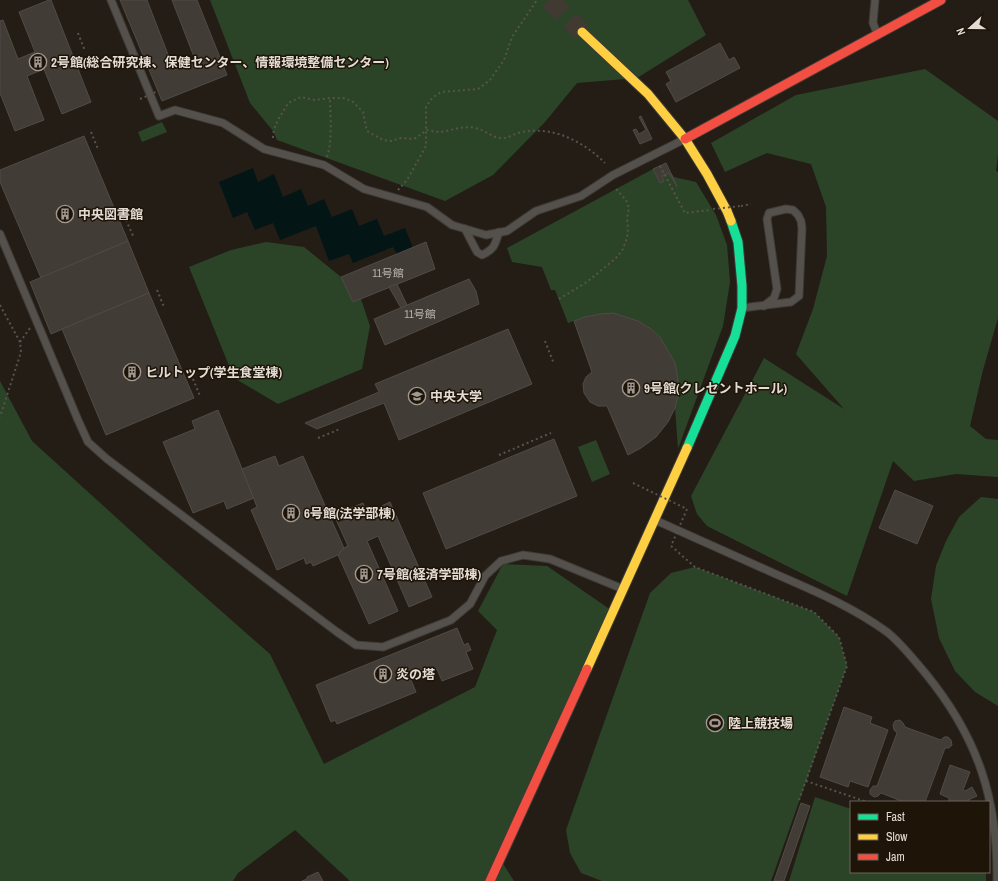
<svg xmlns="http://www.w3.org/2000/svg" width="998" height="881" font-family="'Archivo Narrow','Noto Sans JP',sans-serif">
  <rect width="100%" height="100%" fill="#231d16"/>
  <g fill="#2b4428">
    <polygon points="210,0 688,0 706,35 637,78 577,83 545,122 493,175 445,201 277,140 273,131 250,103"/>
    <polygon points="925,69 998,121 998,154 996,171 998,172 998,318 983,370 970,426 986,439 998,440 998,477 956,474 914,481 893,461 847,596 707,526 697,514 691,496 764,358 844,409 796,354 813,309 827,256 826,207 811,164 767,153 725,172 711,143 796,95"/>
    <polygon points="162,122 167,132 142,142 138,132"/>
    <polygon points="653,169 660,183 664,181 662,176 669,173 675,186 677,186 670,171 674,177 696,182 716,215 727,245 730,282 723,326 678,449 675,408 678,395 678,380 675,363 660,337 651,329 638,321 613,313 600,314 585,317 568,323 555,290 551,290 542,267 512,262 507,248"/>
    <polygon points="266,242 304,247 341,277 353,302 361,299 370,326 362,369 278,404 234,378 189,267 231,250"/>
    <polygon points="0,381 32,441 152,550 270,654 324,764 475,687 497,630 478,611 503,564 547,566 611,610 502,862 514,881 350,881 295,830 238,873 233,881 0,881"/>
    <polygon points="596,440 610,474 592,482 578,447"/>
    <polygon points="981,497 998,499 998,706 975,692 955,671 939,638 931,599 936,566 946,541 959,517"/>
    <polygon points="695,567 814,612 839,637 847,666 771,881 602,881 581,873 570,853 566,830 650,593 671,573"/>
    <polygon points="815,797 851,809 851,872 986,872 986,881 789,881"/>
  </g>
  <polygon fill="#041516" points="253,168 258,182 274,174 283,197 301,189 308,206 324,199 332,217 352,209 359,226 377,219 384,236 405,228 413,248 397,254 393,247 353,263 349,254 329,261 316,226 280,240 273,223 255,230 247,212 233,218 219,182"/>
  <g fill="#413c36" stroke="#514b46">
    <polygon points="49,0 51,0 91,102 62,114 44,69 27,76 44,120 15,131 0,93 0,21 3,20 18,59 35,52 19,12"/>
    <polygon points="120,0 147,0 174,70 196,62 172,0 197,0 227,75 162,101"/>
    <polygon points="720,43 729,60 734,57 740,68 676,102 666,84 671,81 666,72"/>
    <polygon points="641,116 652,139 640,144 633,130 636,129 639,134 646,130 639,117"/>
    <polygon points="84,136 128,241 41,278 0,182 0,170"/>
    <polygon points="666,163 677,186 676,186 669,173 662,176 664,181 660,183 653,169"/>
    <polygon points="128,241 149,293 51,334 30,282"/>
    <polygon points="426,242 435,269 353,302 341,277"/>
    <polygon points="469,279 476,291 479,304 385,345 374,319"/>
    <polygon points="397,284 407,305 401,308 389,287"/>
    <polygon points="149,293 194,398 106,435 62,329"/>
    <polygon points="613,313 638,321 651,329 660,337 675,363 678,380 678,395 675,408 668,422 656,437 641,448 628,455 607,406 598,406 590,402 584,393 583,384 586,377 592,372 574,321 585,317 600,314"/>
    <polygon points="508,329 532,384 399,440 384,403 317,429 305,423 379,392 375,384"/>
    <polygon points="218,410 254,498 227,509 224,501 193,513 163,442 195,429 192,421"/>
    <polygon points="554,439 577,496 446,549 423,493"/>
    <polygon points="275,456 279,466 303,456 344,548 338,555 313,566 311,562 306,564 304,558 277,570 251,510 257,507 242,469"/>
    <polygon points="895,490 933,506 917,544 879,528"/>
    <polygon points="390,502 432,597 409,607 378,536 367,541 398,611 369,624 338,555 344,548 348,546 334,515 363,503 367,513"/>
    <polygon points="457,628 464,645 468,643 471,650 466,652 473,669 442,681 437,669 411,680 416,692 337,724 335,720 331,722 316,685"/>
    <polygon points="844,707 872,717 870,723 888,730 868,787 850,781 848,787 820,777"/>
    <polygon points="900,720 903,723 905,727 941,740 944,737 948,737 951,740 952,745 949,748 945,748 925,802 904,802 881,793 878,796 874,797 870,794 870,790 873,786 877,786 897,733 894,730 893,725 895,721"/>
    <polygon points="950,765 970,772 963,790 965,791 972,787 977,796 968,800 969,802 946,802 949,801 949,798 940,794"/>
    <polygon points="801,803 810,806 784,881 774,881"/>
    <polygon points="318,872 323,881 302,881 307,879 307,877"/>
  </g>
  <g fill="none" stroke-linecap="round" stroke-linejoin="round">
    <polyline stroke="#403a32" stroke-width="19" stroke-dasharray="19 10" stroke-linecap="butt" points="549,0 582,32"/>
    <defs>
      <g id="lane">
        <polyline points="111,0 159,116 175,110 223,123 264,149 324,165 364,189 427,207 452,225 486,235 507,231 536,211 581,196 613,175 685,139"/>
        <polyline points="875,0 873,23 877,33"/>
        <path d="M465 229 477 252 482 255C495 249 495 244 499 232"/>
        <polyline points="0,234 78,420 88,442 107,459 337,632 356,645 383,647 451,620 470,604 485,576 501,561 523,555 550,559 623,589"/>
        <polyline points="742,308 791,302 799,296 802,228 801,221 798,215 793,210 786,209 769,213 767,219 777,289 774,298 764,306"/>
        <path d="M655 520C697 539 738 557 780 576 817 592 854 608 887 632 900 642 915 661 926 674 978 738 998 799 997 881"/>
      </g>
      <polyline id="fast" points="687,448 735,336 742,308 742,286 738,242 731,221"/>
      <g id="slow">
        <polyline points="582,32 648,94 685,139 707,174 727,211 731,221"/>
        <polyline points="587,669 687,448"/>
      </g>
      <g id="jam">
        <polyline points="685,139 941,0"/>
        <polyline points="490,881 587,669"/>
      </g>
    </defs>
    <use href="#lane" stroke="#3f3a35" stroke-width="9"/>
    <use href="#fast" stroke="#3f3a35" stroke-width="11"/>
    <use href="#slow" stroke="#3f3a35" stroke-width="11"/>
    <use href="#jam" stroke="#3f3a35" stroke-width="11"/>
    <g stroke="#57534d" stroke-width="2" stroke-dasharray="2 3" stroke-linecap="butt">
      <polyline points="78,33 85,51"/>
      <polyline points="91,132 98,149"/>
      <path d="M273 138C273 124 282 115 288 103L301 97 315 100 330 98H343L352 101 363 112 367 131 383 140 391 141 401 138 414 139 427 130C431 131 435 132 439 132 451 131 463 125 475 128 486 130 493 139 504 138 510 137 516 133 522 132 553 126 583 141 605 163"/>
      <path d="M327 157C333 139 330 117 330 98"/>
      <polyline points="660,166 685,213 710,210"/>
      <polyline points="398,190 407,180 426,146 426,107 432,98 441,92 478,89 490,80 504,60 512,37 537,0"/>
      <polyline points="741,206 751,204"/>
      <polyline points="126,220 134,238"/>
      <polyline points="157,290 164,307"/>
      <polyline points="559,299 587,282 616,258 623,249 627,238 628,228 627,219 629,208 626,200 616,189"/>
      <polyline points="0,305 20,342 21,352 0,417"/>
      <polyline points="545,341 554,364"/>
      <polyline points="20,342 30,328"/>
      <polyline points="193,379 200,396"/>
      <polyline points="318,438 340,429"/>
      <polyline points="499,455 551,433"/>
      <polyline points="671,546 695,567 814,612 839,637 847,666 799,800"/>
      <polyline points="806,781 867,802"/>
    </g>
    <use href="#lane" stroke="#54504b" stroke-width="7"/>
    <use href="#fast" stroke="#16e098" stroke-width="9"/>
    <use href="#slow" stroke="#ffcf43" stroke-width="9"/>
    <use href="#jam" stroke="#f24e42" stroke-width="9"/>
    <g stroke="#57534d" stroke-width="2" stroke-dasharray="2 3" stroke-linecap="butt">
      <polyline points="140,99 158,91"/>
      <polyline points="713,209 741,206"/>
      <polyline points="633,483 687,509 671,546"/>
    </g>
  </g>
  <defs>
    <symbol id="building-ring" viewBox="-11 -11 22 22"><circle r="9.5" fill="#1e1408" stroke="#a09992" stroke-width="1.5"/><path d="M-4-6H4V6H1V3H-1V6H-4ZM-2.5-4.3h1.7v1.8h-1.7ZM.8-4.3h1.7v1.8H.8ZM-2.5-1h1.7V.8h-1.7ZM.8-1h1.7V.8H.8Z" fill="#a09992"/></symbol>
    <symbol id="university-ring" viewBox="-11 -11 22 22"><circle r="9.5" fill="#1e1408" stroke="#a09992" stroke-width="1.5"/><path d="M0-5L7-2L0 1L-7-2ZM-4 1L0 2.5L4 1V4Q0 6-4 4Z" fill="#a09992"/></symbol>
    <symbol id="stadium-ring" viewBox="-11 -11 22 22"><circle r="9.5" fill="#1e1408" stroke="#a09992" stroke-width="1.5"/><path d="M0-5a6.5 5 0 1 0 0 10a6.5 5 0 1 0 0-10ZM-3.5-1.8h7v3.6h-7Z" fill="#a09992"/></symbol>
  </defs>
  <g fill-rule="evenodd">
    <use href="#building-ring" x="28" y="52" width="20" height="20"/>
    <use href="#building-ring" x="55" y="204" width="20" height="20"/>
    <use href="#building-ring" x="122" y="362" width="20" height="20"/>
    <use href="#building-ring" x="621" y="378" width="20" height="20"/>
    <use href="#university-ring" x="407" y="386" width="20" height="20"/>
    <use href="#building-ring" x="281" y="503" width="20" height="20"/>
    <use href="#building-ring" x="354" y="564" width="20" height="20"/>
    <use href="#building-ring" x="373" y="664" width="20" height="20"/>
    <use href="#stadium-ring" x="705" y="713" width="20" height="20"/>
  </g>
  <g text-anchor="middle" stroke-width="3" stroke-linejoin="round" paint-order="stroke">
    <g font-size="11" fill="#bab4ac">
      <text x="388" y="277">11号館</text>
      <text x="420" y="318">11号館</text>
    </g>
    <g font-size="13" font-weight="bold" fill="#e3dcd4" stroke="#1e1408" text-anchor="start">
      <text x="51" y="67">2号館(総合研究棟、保健センター、情報環境整備センター)</text>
      <text x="78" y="219">中央図書館</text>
      <text x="145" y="377">ヒルトップ(学生食堂棟)</text>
      <text x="644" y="393">9号館(クレセントホール)</text>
      <text x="430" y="401">中央大学</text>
      <text x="304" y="518">6号館(法学部棟)</text>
      <text x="377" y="579">7号館(経済学部棟)</text>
      <text x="396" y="679">炎の塔</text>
      <text x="728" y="728">陸上競技場</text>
    </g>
  </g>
  <rect x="850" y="801" width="140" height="72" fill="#1e1408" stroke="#6d645a"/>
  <rect x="858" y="814" width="20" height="6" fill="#16e098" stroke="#6d645a"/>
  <text x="886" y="821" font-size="12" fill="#e3dcd4">Fast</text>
  <rect x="858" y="834" width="20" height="6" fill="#ffcf43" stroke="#6d645a"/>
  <text x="886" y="841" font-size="12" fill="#e3dcd4">Slow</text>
  <rect x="858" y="854" width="20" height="6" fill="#f24e42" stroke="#6d645a"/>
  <text x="886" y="861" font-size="12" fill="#e3dcd4">Jam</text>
  <g transform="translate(970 28) rotate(249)" stroke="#1e1408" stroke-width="3" paint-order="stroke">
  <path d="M0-3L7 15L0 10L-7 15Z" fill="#e3dcd4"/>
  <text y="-6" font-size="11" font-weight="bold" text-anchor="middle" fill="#e3dcd4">N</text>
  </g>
</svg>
